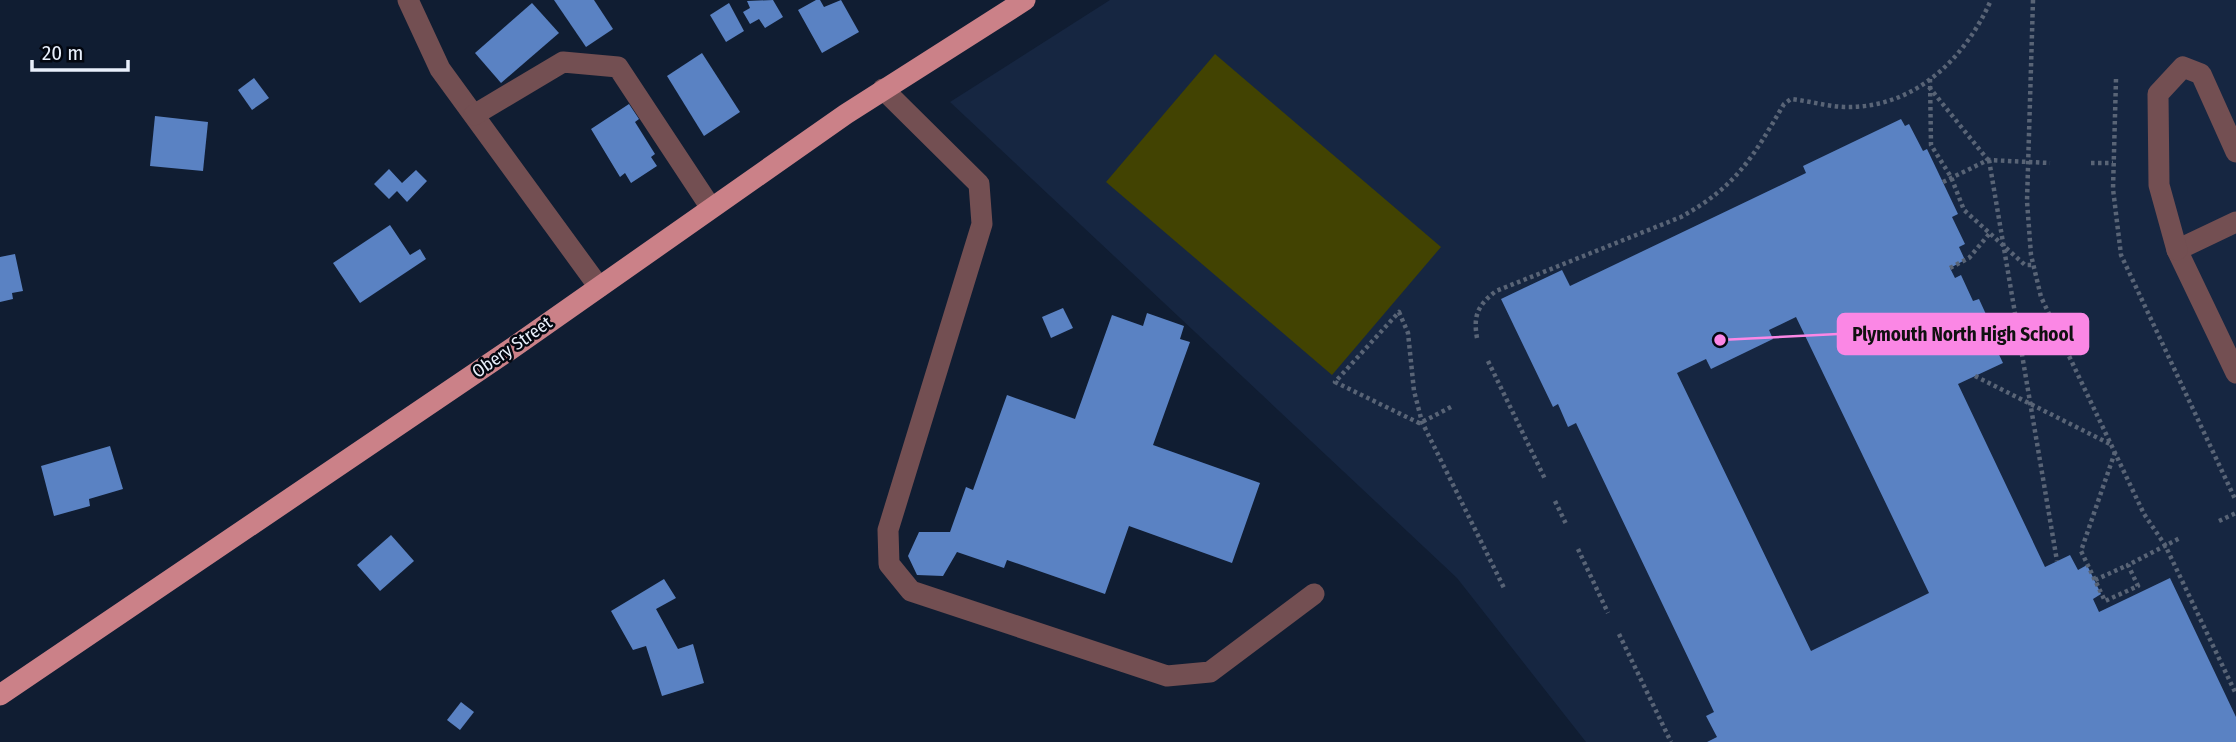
<svg xmlns="http://www.w3.org/2000/svg" width="2236" height="742" font-family="'Fira Sans Condensed',sans-serif">
  <rect width="100%" height="100%" fill="#101d32"/>
  <polygon fill="#162641" points="1110,0 2236,0 2236,742 1586,742 1457,578 950,102"/>
  <polygon fill="#424302" points="1215,54 1441,247 1332,375 1106,182"/>
  <g fill="#5a82c3" fill-rule="evenodd">
    <polygon points="554,0 594,0 613,29 586,47"/>
    <polygon points="773,0 783,17 765,28 759,19 750,24 743,12 750,8 747,1"/>
    <polygon points="816,0 820,0 824,7 841,0 859,32 822,53 798,10"/>
    <polygon points="532,3 559,33 501,83 475,53"/>
    <polygon points="729,3 744,31 726,42 710,15"/>
    <polygon points="702,53 740,112 704,136 667,76"/>
    <polygon points="254,78 269,98 252,110 238,90"/>
    <polygon points="629,104 639,119 635,122 655,154 651,157 657,166 631,183 625,173 620,177 591,129"/>
    <polygon points="155,116 208,122 203,171 150,166"/>
    <path d="M1901 119 1905 126 1909 124 1923 151 1927 149 1958 214 1952 217 1965 244 1959 247 1965 260 1950 268 1955 278 1961 275 1973 301 1979 299 1995 334 1990 336 2003 363 1958 384 2045 567 2070 555 2078 570 2087 565 2101 594 2093 599 2099 612 2170 578 2236 717V742H1707L1717 737 1706 716 1714 712 1576 423 1568 427 1558 404 1553 407 1501 299 1562 270 1570 286 1806 173 1803 166ZM1796 317 1929 593 1811 651 1677 373 1706 359 1711 369 1773 339 1769 330Z"/>
    <polygon points="389,169 402,183 416,170 427,181 407,202 397,191 389,199 374,184"/>
    <polygon points="390,225 410,255 420,249 426,259 360,303 333,263"/>
    <polygon points="15,254 23,291 12,293 13,299 0,302 0,257"/>
    <polygon points="1063,308 1073,328 1051,338 1042,317"/>
    <polygon points="1147,313 1184,326 1180,339 1190,342 1153,445 1260,483 1232,563 1129,526 1105,594 1007,560 1004,568 957,552 943,576 917,575 908,556 919,532 950,532 966,487 973,490 1007,395 1075,419 1112,315 1143,326"/>
    <polygon points="110,446 123,489 89,499 90,506 54,516 41,466"/>
    <polygon points="391,535 414,561 380,591 357,565"/>
    <polygon points="664,579 676,598 656,609 678,649 693,644 704,683 662,696 646,646 633,650 611,611"/>
    <polygon points="461,702 474,712 460,730 447,720"/>
  </g>
  <g fill="none" stroke-linecap="round" stroke-linejoin="round">
    <g stroke="#596476" stroke-width="4.5" stroke-dasharray="3.5 3.5" stroke-linecap="butt">
      <polyline points="2033,0 2027,201 2031,255 2041,297 2144,514 2165,545 2236,694"/>
      <polyline points="1930,79 1931,145 1951,177 1964,210 2025,265 2033,265"/>
      <polyline points="2116,79 2113,189 2121,255 2236,501"/>
      <polyline points="1929,87 1988,160"/>
      <polyline points="1989,160 2057,561"/>
      <polyline points="2091,163 2113,163"/>
      <polyline points="1943,182 1988,160 2050,163"/>
      <polyline points="1950,268 1969,258 1990,233"/>
      <path d="M1477 338C1473 315 1478 305 1496 291L1681 217C1737 186 1753 157 1784 104L1791 99C1809 101 1826 106 1844 107 1914 109 1965 59 1991 0"/>
      <polyline points="1488,361 1545,479"/>
      <polyline points="1975,376 2110,444"/>
      <polyline points="1451,407 1422,422 1419,423 1335,382 1399,312 1408,333 1414,391 1422,422 1505,590"/>
      <polyline points="2115,452 2081,551 2105,601 2138,586 2128,565 2180,538"/>
      <polyline points="1555,501 1567,526"/>
      <polyline points="2219,521 2236,513"/>
      <polyline points="1578,549 1608,613"/>
      <polyline points="2095,580 2128,565"/>
      <polyline points="1619,634 1671,742"/>
    </g>
    <g stroke="#734f52" stroke-width="21">
      <polyline points="408,0 440,69 599,287"/>
      <polyline points="883,89 979,184 982,224 888,530 889,564 911,591 1167,676 1210,672 1314,594"/>
      <polyline points="474,115 563,62 618,67 711,208"/>
      <polyline points="2236,222 2177,250 2236,373"/>
      <polyline points="2177,250 2159,185 2158,94 2183,67 2201,74 2236,152"/>
    </g>
    <polyline stroke="#cb8188" stroke-width="21" points="0,695 511,349 846,114 1025,0"/>
  </g>
  <g text-anchor="middle" stroke-width="5" stroke-linejoin="round" paint-order="stroke">
    <g font-size="18" fill="#e9f0fc" stroke="#030710">
      <text transform="translate(512 347) rotate(-35)" y="6">Obery Street</text>
    </g>
  </g>
  <path fill="none" stroke="#fb87e5" stroke-width="2.5" d="M1720 340L1838 334"/>
  <circle fill="#fb87e5" stroke="#030710" stroke-width="2.5" cx="1720" cy="340" r="7"/>
  <rect fill="#fb87e5" stroke="#fb87e5" stroke-width="2.5" x="1838" y="314" width="250" height="40" rx="7"/>
  <g font-size="19" text-anchor="middle" font-weight="bold" fill="#111">
    <text x="1963" y="341">Plymouth North High School</text>
  </g>
  <path d="M32 60v10h96v-10" fill="none" stroke="#e9f0fc" stroke-width="3.5"/>
  <text x="42" y="60" font-size="21" fill="#e9f0fc" stroke="#030710" stroke-width="5" paint-order="stroke">20 m</text>
</svg>
